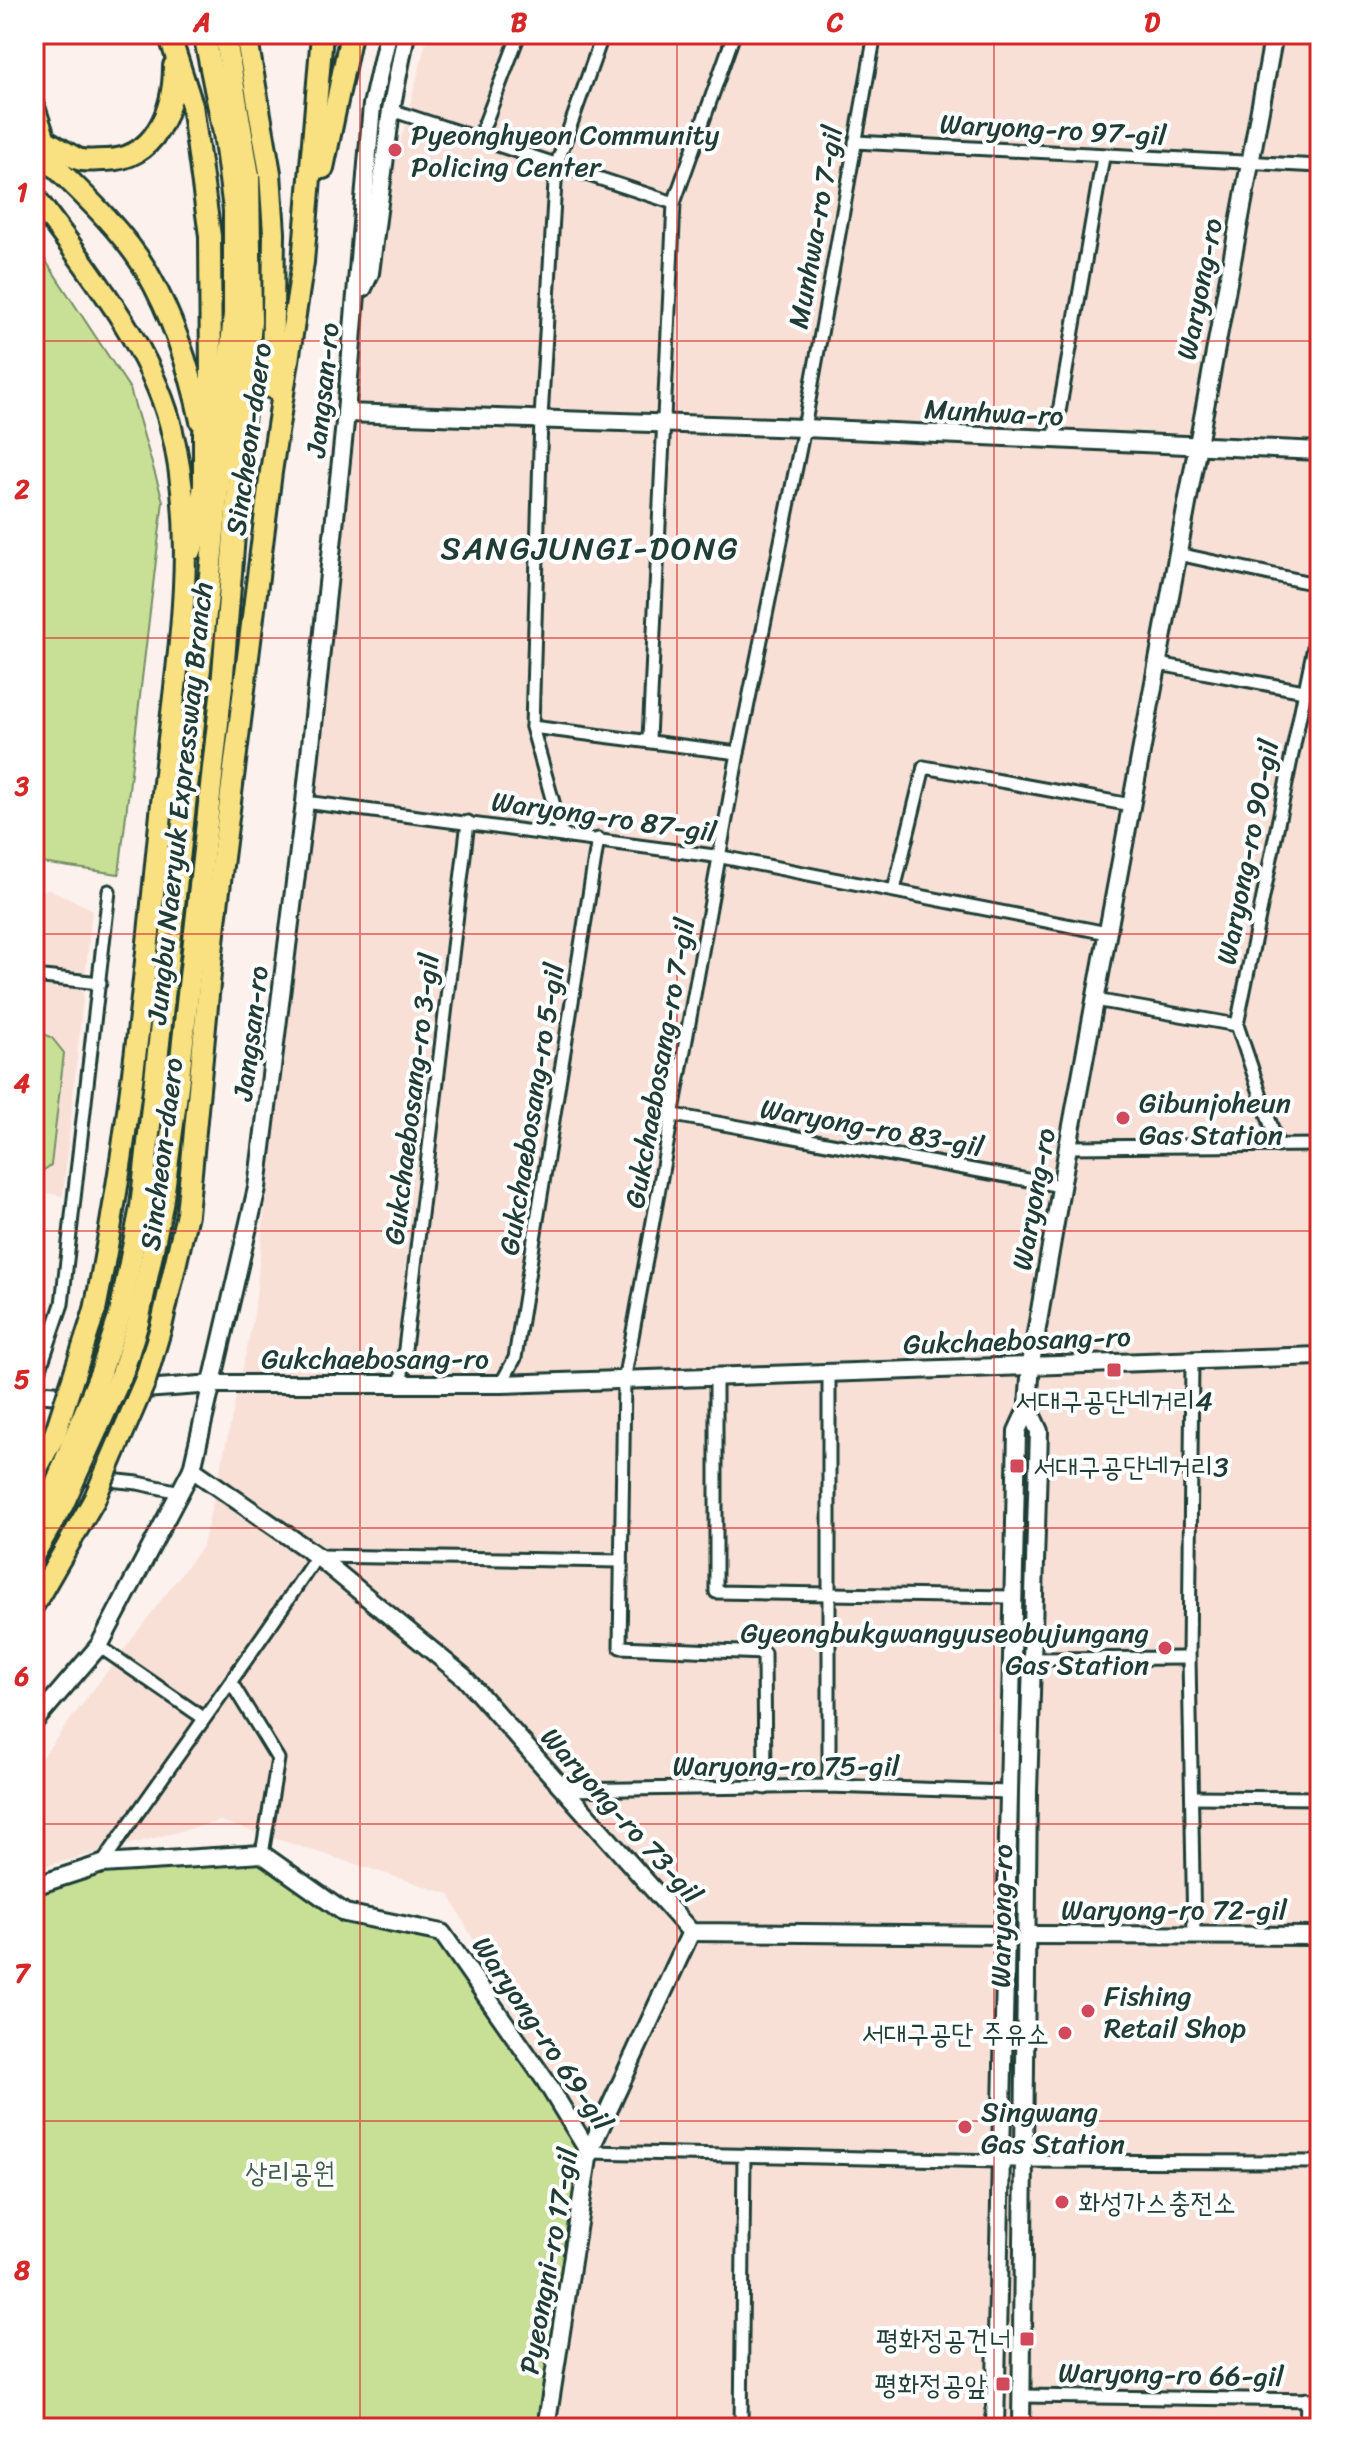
<svg xmlns="http://www.w3.org/2000/svg" width="1354" height="2462" font-family="Sriracha,'Poor Story',sans-serif">
  <rect width="100%" height="100%" fill="#fcf1ed"/>
  <filter id="ink" filterUnits="userSpaceOnUse"><feTurbulence type="fractalNoise" baseFrequency=".0125" numOctaves="2"/><feDisplacementMap in="SourceGraphic" scale="16" xChannelSelector="R" yChannelSelector="G"/><feConvolveMatrix kernelMatrix="1 2 1 2 8 2 1 2 1" color-interpolation-filters="sRGB"/></filter>
  <g filter="url(#ink)">
    <g fill="#f8e0d7">
      <polygon points="428,34 1320,34 1320,2428 548,2428 591,2162 449,1894 220,1821 34,1869 34,1768 203,1545 226,1444 254,1315 355,320"/>
      <polygon points="49,889 92,909 63,1196 34,1191 34,891"/>
    </g>
    <g fill="#c8e096" stroke="#748e65" stroke-width="2">
      <polygon points="34,243 130,389 163,501 119,874 34,862"/>
      <polygon points="34,1029 52,1038 64,1053 51,1165 34,1177"/>
      <polygon points="262,1860 343,1919 440,1938 580,2148 538,2428 34,2428 34,1892 101,1870"/>
    </g>
    <g fill="none" stroke-linecap="round" stroke-linejoin="round">
      <defs>
        <g id="street">
          <polyline points="391,110 674,203"/>
          <polyline points="479,139 519,34"/>
          <polyline points="855,142 1320,166"/>
          <polyline points="1054,441 1103,157"/>
          <polyline points="1178,554 1320,585"/>
          <polyline points="1159,664 1320,694"/>
          <polyline points="532,727 738,753"/>
          <polyline points="649,739 674,203 734,34"/>
          <polyline points="305,802 722,857 1107,933"/>
          <polyline points="562,834 532,727 541,418 556,166 603,34"/>
          <polyline points="894,890 924,767 1131,805"/>
          <polyline points="34,976 100,983"/>
          <polyline points="1095,1000 1237,1025"/>
          <polyline points="674,1115 1061,1186"/>
          <polyline points="1278,1146 1237,1025 1320,617"/>
          <polyline points="1068,1147 1320,1145"/>
          <polyline points="1192,1362 1189,1658 1194,1934"/>
          <polyline points="716,1378 716,1592 1011,1597"/>
          <polyline points="401,1382 468,822"/>
          <polyline points="501,1384 515,1358 598,839"/>
          <polyline points="34,1386 62,1304 109,891"/>
          <polyline points="34,1472 138,1483 180,1492"/>
          <polyline points="99,1646 202,1717"/>
          <polyline points="1032,1659 1189,1658"/>
          <polyline points="232,1684 278,1759 262,1854"/>
          <polyline points="829,1786 829,1372"/>
          <polyline points="765,1788 764,1653 620,1647 624,1381 738,753 804,428 875,34"/>
          <polyline points="564,1790 829,1786 1008,1792"/>
          <polyline points="1192,1797 1320,1798"/>
          <path d="M102 1864C173 1760 248 1661 317 1556L621 1561"/>
          <polyline points="589,2152 999,2161 1320,2162"/>
          <polyline points="1022,2396 1320,2400"/>
          <polyline points="741,2428 744,2155"/>
          <polyline points="1306,2428 1307,2399"/>
        </g>
        <g id="secondary">
          <polyline points="363,288 370,273 391,110 406,34"/>
          <polyline points="346,413 804,428 1320,451"/>
          <polyline points="34,1393 60,1395 214,1384 501,1384 1320,1356"/>
          <polyline points="192,1469 317,1556 464,1677 691,1932 1004,1935"/>
          <polyline points="34,1722 99,1646 192,1469 257,1188 305,802 346,413 372,105 388,34"/>
          <polyline points="34,1886 102,1864 262,1854 345,1913 442,1933 545,2080 589,2152"/>
          <polyline points="1027,1935 1320,1936"/>
          <polyline points="546,2428 589,2152 691,1932"/>
          <polyline points="995,2428 1017,1431 1028,1407 1031,1363 1068,1147 1274,34"/>
          <polyline points="1021,2428 1028,1792 1039,1431 1028,1407"/>
        </g>
        <g id="highway">
          <polyline points="169,34 192,105 210,236 211,382 204,433 204,486 192,549"/>
          <polyline points="246,34 270,173 274,233 272,388"/>
          <path d="M34 107 45 140C56 146 67 154 78 159 86 162 96 160 104 160 155 161 174 110 174 66"/>
          <path d="M34 146C72 184 118 224 146 270 173 317 190 369 201 421"/>
          <polyline points="323,168 351,34"/>
          <path d="M34 196C84 265 147 340 170 423 201 539 176 666 164 783 147 959 130 1136 95 1310"/>
          <polyline points="120,1314 141,1207 209,586 234,314 234,210 224,133 204,34"/>
          <polyline points="138,1322 162,1205 178,1086 222,686 251,322 249,176 225,34"/>
          <polyline points="161,1327 187,1214 215,922 271,472 303,262 322,34"/>
          <polyline points="34,1524 51,1496"/>
          <polyline points="34,1554 63,1504"/>
          <polyline points="34,1604 94,1500"/>
        </g>
      </defs>
      <use href="#street" stroke="#1f3d34" stroke-width="17"/>
      <use href="#secondary" stroke="#1f3d34" stroke-width="22"/>
      <use href="#highway" stroke="#1f3d34" stroke-width="26"/>
      <use href="#street" stroke="#fff" stroke-width="11"/>
      <use href="#secondary" stroke="#fff" stroke-width="16"/>
      <use href="#highway" stroke="#f9e181" stroke-width="20"/>
      <defs>
        <g id="highway-bridge">
          <polyline points="34,1474 55,1434 95,1310"/>
          <polyline points="51,1496 101,1372 120,1314"/>
          <polyline points="94,1500 145,1381 161,1327"/>
          <polyline points="63,1504 122,1374 138,1322"/>
        </g>
      </defs>
      <use href="#highway-bridge" stroke="#1f3d34" stroke-width="26" stroke-linecap="butt"/>
      <use href="#highway-bridge" stroke="#f9e181" stroke-width="20"/>
    </g>
  </g>
  <path fill="none" stroke="#d62828" stroke-width="2" stroke-opacity="0.55" d="M360 34V2428M677 34V2428M994 34V2428M34 341H1320M34 638H1320M34 934H1320M34 1231H1320M34 1528H1320M34 1824H1320M34 2121H1320"/>
  <g fill="#d1495b" stroke="#fff" stroke-width="3">
    <circle cx="395" cy="150" r="8"/>
    <circle cx="1123" cy="1118" r="8"/>
    <rect x="1106" y="1362" width="16" height="16" rx="4"/>
    <rect x="1009" y="1458" width="16" height="16" rx="4"/>
    <circle cx="1165" cy="1648" r="8"/>
    <circle cx="1088" cy="2011" r="8"/>
    <circle cx="1065" cy="2033" r="8"/>
    <circle cx="965" cy="2127" r="8"/>
    <circle cx="1062" cy="2202" r="8"/>
    <rect x="1019" y="2331" width="16" height="16" rx="4"/>
    <rect x="995" y="2376" width="16" height="16" rx="4"/>
  </g>
  <g text-anchor="middle" stroke-width="8" stroke-linejoin="round" paint-order="stroke">
    <g font-size="28" fill="#1f3d34" stroke="#fff">
      <text transform="translate(1053 129) rotate(3)" y="10">Waryong-ro 97-gil</text>
      <text transform="translate(815 227) rotate(-80)" y="10">Munhwa-ro 7-gil</text>
      <text transform="translate(1199 289) rotate(-79)" y="10">Waryong-ro</text>
      <text transform="translate(322 390) rotate(-84)" y="10">Jangsan-ro</text>
      <text transform="translate(994 412) rotate(3)" y="10">Munhwa-ro</text>
      <text transform="translate(248 439) rotate(-82)" y="10">Sincheon-daero</text>
      <text transform="translate(179 803) rotate(-84)" y="10">Jungbu Naeryuk Expressway Branch</text>
      <text transform="translate(604 816) rotate(8)" y="10">Waryong-ro 87-gil</text>
      <text transform="translate(1247 852) rotate(-79)" y="10">Waryong-ro 90-gil</text>
      <text transform="translate(250 1033) rotate(-83)" y="10">Jangsan-ro</text>
      <text transform="translate(659 1063) rotate(-80)" y="10">Gukchaebosang-ro 7-gil</text>
      <text transform="translate(411 1099) rotate(-83)" y="10">Gukchaebosang-ro 3-gil</text>
      <text transform="translate(531 1109) rotate(-81)" y="10">Gukchaebosang-ro 5-gil</text>
      <text transform="translate(872 1127) rotate(10)" y="10">Waryong-ro 83-gil</text>
      <text transform="translate(161 1154) rotate(-83)" y="10">Sincheon-daero</text>
      <text transform="translate(1033 1199) rotate(-80)" y="10">Waryong-ro</text>
      <text transform="translate(1017 1340) rotate(-2)" y="10">Gukchaebosang-ro</text>
      <text x="375" y="1368">Gukchaebosang-ro</text>
      <text x="786" y="1775">Waryong-ro 75-gil</text>
      <text transform="translate(622 1815) rotate(48)" y="10">Waryong-ro 73-gil</text>
      <text x="1174" y="1919">Waryong-ro 72-gil</text>
      <text transform="translate(1001 1916) rotate(-89)" y="10">Waryong-ro</text>
      <text transform="translate(543 2033) rotate(56)" y="10">Waryong-ro 69-gil</text>
      <text transform="translate(548 2261) rotate(-80)" y="10">Pyeongni-ro 17-gil</text>
      <text transform="translate(1171 2374) rotate(1)" y="10">Waryong-ro 66-gil</text>
    </g>
    <g font-size="28" fill="#1f3d34" stroke="#fff" text-anchor="start">
      <text x="411" y="144">Pyeonghyeon Community<tspan x="411" dy="32">Policing Center</tspan></text>
      <text x="1139" y="1112">Gibunjoheun<tspan x="1139" dy="32">Gas Station</tspan></text>
      <text x="1114" y="1410" text-anchor="middle">서대구공단네거리4</text>
      <text x="1033" y="1476">서대구공단네거리3</text>
      <text x="1149" y="1642" text-anchor="end">Gyeongbukgwangyuseobujungang<tspan x="1149" dy="32">Gas Station</tspan></text>
      <text x="1104" y="2005">Fishing<tspan x="1104" dy="32">Retail Shop</tspan></text>
      <text x="1049" y="2043" text-anchor="end">서대구공단 주유소</text>
      <text x="981" y="2121">Singwang<tspan x="981" dy="32">Gas Station</tspan></text>
      <text x="1078" y="2212">화성가스충전소</text>
      <text x="1011" y="2349" text-anchor="end">평화정공건너</text>
      <text x="987" y="2394" text-anchor="end">평화정공앞</text>
    </g>
    <g font-size="28" fill="#415e48" stroke="#fff">
      <text x="290" y="2182">상리공원</text>
    </g>
    <g font-size="32" letter-spacing="2" fill="#1f3d34" stroke="#fff">
      <text x="590" y="559">SANGJUNGI-DONG</text>
    </g>
  </g>
  <rect width="1354" height="2462" fill="none" stroke="#fff" stroke-width="88"/>
  <rect x="44" y="44" width="1266" height="2374" fill="none" stroke="#d62828" stroke-width="3"/>
  <g font-size="26" text-anchor="middle" font-weight="bold" fill="#d62828">
    <text x="202" y="31">A</text>
    <text x="519" y="31">B</text>
    <text x="835" y="31">C</text>
    <text x="1152" y="31">D</text>
    <text x="22" y="201">1</text>
    <text x="22" y="498">2</text>
    <text x="22" y="795">3</text>
    <text x="22" y="1092">4</text>
    <text x="22" y="1388">5</text>
    <text x="22" y="1685">6</text>
    <text x="22" y="1982">7</text>
    <text x="22" y="2279">8</text>
  </g>
</svg>
